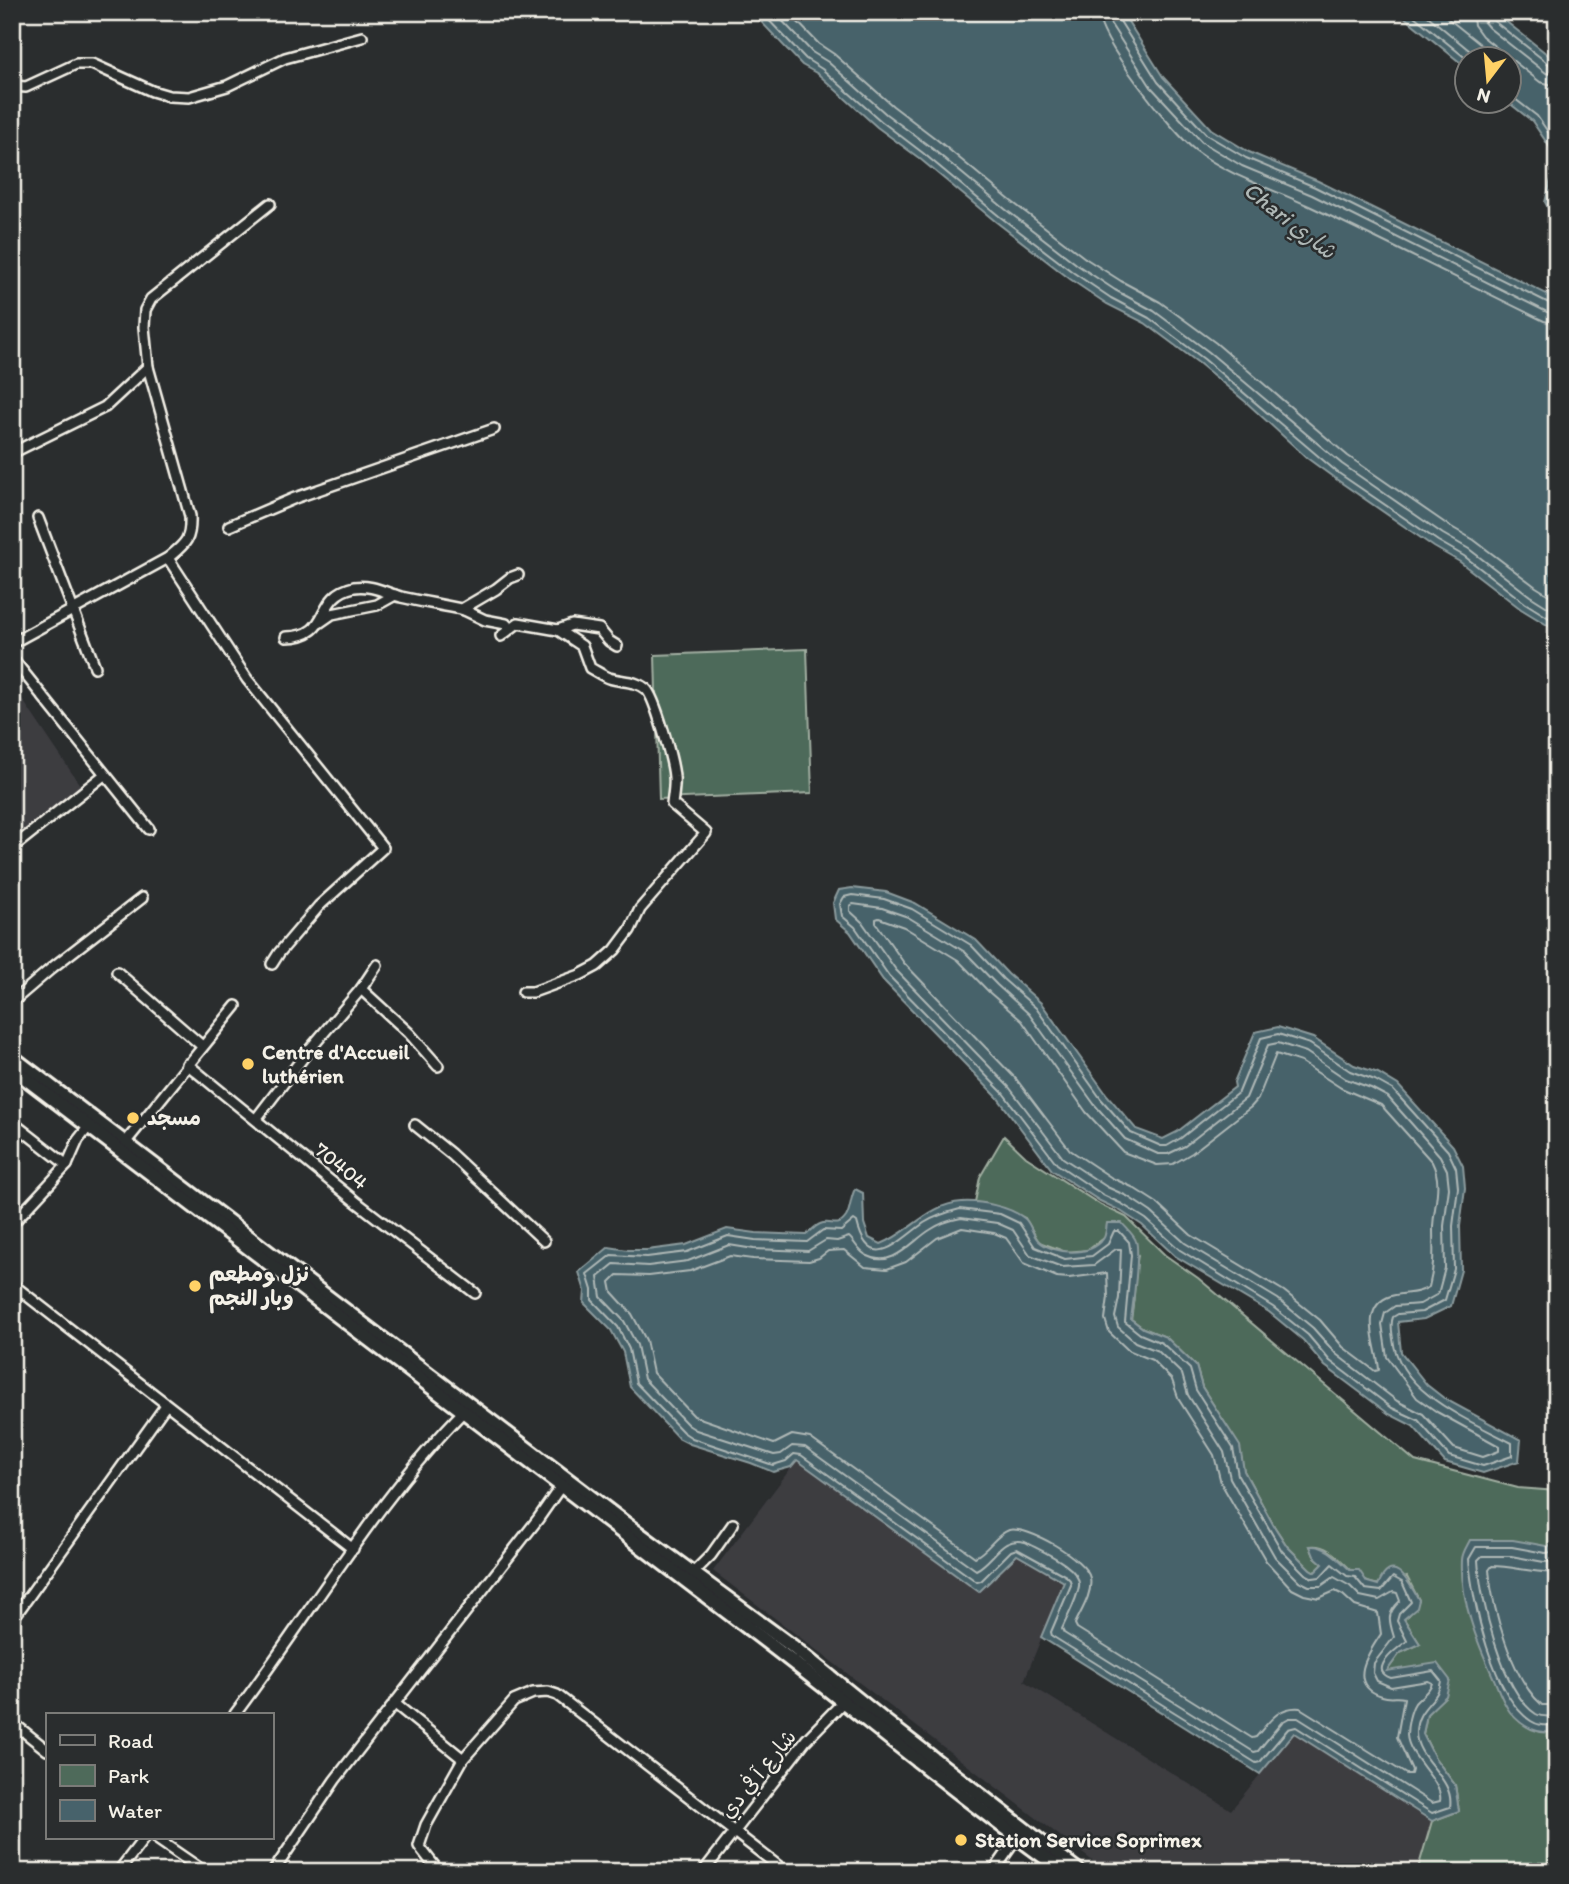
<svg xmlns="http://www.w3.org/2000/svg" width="1569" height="1884" font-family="Itim,'Playpen Sans Arabic',sans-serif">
  <rect width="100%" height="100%" fill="#2a2d2e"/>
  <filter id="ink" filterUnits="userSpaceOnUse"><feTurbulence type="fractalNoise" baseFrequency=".0143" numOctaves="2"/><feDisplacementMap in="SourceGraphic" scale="14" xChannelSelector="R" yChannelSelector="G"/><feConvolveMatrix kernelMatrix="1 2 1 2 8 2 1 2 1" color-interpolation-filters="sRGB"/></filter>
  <g filter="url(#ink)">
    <g fill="#3d3c41">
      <polygon points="12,684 82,788 12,844"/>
      <polygon points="797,1460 979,1592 1017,1555 1064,1582 1024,1681 1231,1810 1294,1733 1432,1821 1417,1872 1107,1872 713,1571"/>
    </g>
    <g fill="#4e6a5a" stroke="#a1aea1" stroke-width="2">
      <polygon points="807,649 812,793 659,799 655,655"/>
      <path d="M1004 1136 1026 1157 1101 1205 1126 1217 1165 1255 1198 1278 1415 1461 1518 1488 1557 1491V1872H1417L1432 1821 1459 1811 1455 1785 1435 1758 1423 1734 1427 1714 1445 1696 1386 1672 1400 1653 1420 1644 1404 1619 1409 1615 1419 1600 1407 1577C1397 1580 1385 1586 1375 1584 1349 1580 1337 1542 1310 1546L1314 1556 1323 1564 1315 1572 1310 1569 1287 1546 1274 1526 1244 1471 1239 1446 1202 1387 1196 1366 1166 1337 1143 1328 1131 1319C1135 1298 1134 1277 1138 1255L1103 1239 1088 1250 1066 1252 1039 1242 1025 1218 1002 1208 975 1202 980 1177Z"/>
    </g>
    <g fill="#47626b" stroke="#8c9b9d" stroke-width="2">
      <polygon points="752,12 1122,12 1163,77 1211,129 1249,152 1318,181 1557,299 1557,631 1521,609 1460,562 1434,547 1333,477 1307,458 1247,403 1200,364 1145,323 1107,304 1070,279 995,221 919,158 877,127 818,74 802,65"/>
      <polygon points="1398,12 1494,12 1557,62 1557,224 1545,202 1552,176 1555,155 1532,121 1508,102 1510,60 1468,60 1467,68"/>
      <polygon points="852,888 886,892 915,903 976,940 1008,974 1041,1003 1107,1095 1136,1129 1163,1139 1177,1132 1235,1087 1234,1082 1255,1032 1278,1027 1313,1038 1354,1065 1378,1073 1398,1085 1453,1146 1463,1166 1465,1188 1460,1226 1461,1270 1451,1306 1424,1319 1398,1322 1401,1352 1427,1385 1445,1399 1521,1440 1519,1461 1483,1473 1445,1462 1413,1426 1389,1414 1325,1366 1303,1340 1269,1312 1175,1256 1142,1225 1119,1210 1100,1201 1052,1170 997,1097 883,980 850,932 835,919 833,903 839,890"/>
      <path d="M855 1189 863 1193 864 1223 869 1238 881 1244C910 1233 928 1204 962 1202 980 1201 1009 1206 1024 1218 1031 1223 1032 1235 1039 1241 1052 1254 1092 1257 1103 1239 1106 1236 1106 1228 1107 1223H1122C1126 1228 1134 1235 1136 1241 1140 1252 1133 1305 1131 1319L1143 1328 1166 1337 1196 1366 1202 1387 1240 1446 1244 1471 1274 1526 1287 1546 1310 1569 1315 1572 1323 1564 1314 1556 1310 1546C1327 1545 1338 1559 1350 1570H1359L1367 1582 1378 1585C1393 1550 1409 1583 1419 1600L1417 1608 1404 1619 1420 1644 1400 1653 1387 1671 1437 1663 1450 1680 1446 1696 1427 1714 1423 1734 1435 1758 1455 1785 1459 1811 1432 1821 1294 1733 1260 1774 1041 1637 1064 1582 1017 1555 979 1592 797 1460 791 1467 773 1472 751 1463 690 1444 678 1438 630 1387 623 1352 611 1330 584 1303 585 1291 579 1272 609 1247 628 1250H647L686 1245 727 1229 756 1233 806 1235C810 1232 815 1226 820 1224 831 1219 837 1230 846 1217 851 1209 850 1198 855 1189Z"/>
      <path d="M1470 1540H1513L1546 1546 1557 1545V1731C1539 1736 1522 1727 1510 1712 1503 1703 1498 1689 1494 1679 1477 1642 1460 1601 1462 1560 1462 1553 1467 1546 1470 1540Z"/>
    </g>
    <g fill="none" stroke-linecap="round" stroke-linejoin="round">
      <g stroke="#afb8b6" stroke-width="2">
        <polyline points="761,12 806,59 822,69 881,121 923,153 999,216 1074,273 1111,298 1149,318 1204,359 1337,472 1438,541 1464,556 1525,603 1557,623"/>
        <polyline points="774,12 812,52 828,62 886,114 929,146 1005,209 1079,266 1115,290 1154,311 1209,352 1342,464 1443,534 1469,549 1530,596 1557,613"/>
        <polyline points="788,12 819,44 834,54 893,106 935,138 1011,201 1085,258 1121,281 1160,302 1216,343 1348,456 1448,525 1474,540 1536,587 1557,600"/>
        <path d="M1098 12C1099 41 1171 131 1195 150 1229 176 1271 188 1309 206 1388 243 1466 283 1544 321L1557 324"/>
        <polyline points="1108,12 1110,23 1151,87 1202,142 1242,166 1312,195 1547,312 1557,313"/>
        <polyline points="1117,12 1118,18 1158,82 1207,135 1246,158 1315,187 1551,304 1557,304"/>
        <polyline points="1409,12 1468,60"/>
        <polyline points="1423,12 1481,60"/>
        <polyline points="1440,12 1485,48 1492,60"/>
        <polyline points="1472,12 1474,25 1482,36 1540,82 1557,86"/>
        <polyline points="1482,12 1483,21 1489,28 1546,73 1557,76"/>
        <polyline points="1491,12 1494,21 1550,65 1557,67"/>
        <polyline points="1510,95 1537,116 1557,145"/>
        <path d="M852 895 884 899 912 909 971 945 1003 979 1036 1008 1101 1099 1131 1133 1161 1146H1167L1181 1138 1239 1092 1261 1038 1278 1034 1310 1044 1350 1071 1375 1080 1393 1090 1448 1151 1456 1168 1458 1188 1453 1226 1454 1269 1445 1300 1422 1312 1398 1314 1393 1317C1390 1324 1392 1331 1393 1339 1399 1393 1469 1420 1512 1443V1456L1483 1466 1449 1456 1418 1420 1392 1408 1330 1361 1308 1335 1273 1307 1180 1250 1146 1219 1122 1204 1103 1195 1057 1164 1003 1093 889 976 855 927 842 916 840 904 844 897Z"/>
        <polygon points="853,904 882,908 908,917 965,952 997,985 1029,1014 1094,1104 1125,1139 1158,1154 1168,1154 1185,1146 1246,1098 1268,1045 1278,1043 1306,1052 1346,1079 1371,1088 1388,1097 1440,1156 1447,1170 1449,1188 1444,1226 1445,1268 1438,1294 1420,1304 1395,1306 1385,1313 1382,1324 1387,1357 1417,1398 1437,1412 1499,1446 1499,1451 1483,1457 1454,1448 1423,1414 1397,1401 1336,1354 1313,1328 1278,1299 1185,1243 1151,1212 1127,1196 1107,1187 1063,1158 1009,1087 896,970 862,922 850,911 850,906"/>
        <path d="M879 918 904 927 958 960 990 993 1022 1021 1086 1112 1123 1152 1157 1165 1173 1164 1192 1153 1251 1107 1258 1099 1276 1054 1301 1062 1341 1088 1381 1105 1432 1162C1443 1184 1434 1203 1433 1227 1433 1249 1435 1265 1429 1287 1416 1295 1405 1292 1391 1296 1357 1307 1378 1348 1379 1370L1375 1371 1343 1347 1320 1320 1284 1291 1191 1235 1157 1203 1132 1187 1112 1178 1070 1150 1017 1080 904 963 876 923V919Z"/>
        <path d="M960 1209 1000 1214 1019 1223 1035 1247 1065 1259 1092 1256 1108 1244 1114 1231H1119L1129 1242 1131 1255 1125 1322 1140 1334 1162 1343 1190 1369 1196 1390 1233 1448 1238 1475 1282 1551 1305 1574 1313 1578 1320 1577 1332 1564 1347 1576 1355 1577 1365 1589 1381 1591 1393 1577 1402 1582 1411 1602 1399 1614 1397 1621 1407 1641C1399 1647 1366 1670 1391 1678L1433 1671 1441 1681C1439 1702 1416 1706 1416 1733 1416 1760 1455 1778 1450 1807L1432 1813 1296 1727 1288 1729 1260 1762 1256 1763 1052 1636 1051 1632 1071 1585 1070 1580 1066 1576 1017 1549 1011 1551 981 1581 977 1582 801 1455 794 1454 786 1461 773 1465 692 1438 683 1432 636 1383 629 1349 618 1327 592 1300V1290L587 1274 611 1255 647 1257 687 1252 728 1236 755 1240 807 1242 823 1230 841 1231 854 1220 857 1222C870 1275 898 1241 924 1223 935 1216 948 1212 960 1209Z"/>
        <path d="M961 1218 997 1223 1013 1230 1030 1255 1062 1267 1094 1265 1116 1249H1121L1119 1298 1115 1317 1118 1327 1135 1342 1158 1351 1182 1374 1188 1395 1224 1452 1230 1478 1275 1557 1299 1581 1309 1586H1321L1334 1577 1350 1586 1360 1596 1379 1600 1393 1592 1397 1593 1400 1601C1386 1614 1389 1621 1394 1637L1374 1663 1373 1673 1377 1681 1391 1687 1428 1681 1432 1683C1430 1691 1421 1696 1415 1703 1410 1711 1407 1726 1407 1735 1408 1758 1444 1782 1440 1801L1432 1803 1298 1718H1289L1282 1722 1258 1751 1254 1752 1064 1633 1062 1629C1068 1615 1077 1600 1079 1586 1082 1567 1039 1550 1025 1542 1002 1535 993 1562 976 1570L805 1447 792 1446 781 1454 774 1455 696 1430 688 1425 644 1379 637 1345 624 1321 601 1297 598 1277 614 1264 648 1266 688 1261 729 1245 754 1249 808 1251 826 1240 837 1241 849 1237C856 1243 858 1252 868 1256 892 1269 912 1241 930 1230 939 1224 950 1220 961 1218Z"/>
        <path d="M962 1228 994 1233 1006 1238 1024 1263 1057 1277 1069 1278 1107 1273 1108 1297 1105 1319 1109 1332 1128 1350 1152 1360 1172 1380 1179 1400 1214 1455 1221 1483 1266 1561 1292 1589 1304 1595 1319 1598 1335 1591 1343 1595 1355 1606 1378 1613 1381 1634C1368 1653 1346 1685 1382 1696 1390 1699 1397 1696 1404 1698L1397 1737 1412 1770 1411 1774H1406L1300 1708C1278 1706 1269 1722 1256 1737L1252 1738 1077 1628 1075 1624C1081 1611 1093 1593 1090 1578 1086 1559 1027 1525 1009 1530 995 1535 988 1551 975 1557L810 1438 792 1435 774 1444 694 1416 653 1373 646 1340 632 1314 612 1292 610 1282 617 1275 649 1276 690 1271 730 1256 753 1259 809 1261 819 1258 828 1251 844 1250 865 1267 887 1269 906 1262 937 1238Z"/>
        <path d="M1557 1552 1545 1553 1512 1547H1476L1469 1559C1472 1602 1493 1696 1531 1721 1540 1727 1547 1725 1557 1725"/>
        <path d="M1557 1561 1544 1562 1511 1556H1482L1478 1560C1480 1599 1502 1692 1536 1714 1543 1718 1549 1716 1557 1716"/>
        <path d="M1557 1572C1535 1574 1514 1566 1492 1566L1489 1570C1492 1608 1512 1679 1542 1705H1557"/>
      </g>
      <defs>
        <g id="minor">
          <polyline points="12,86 26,87 76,64 92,64 152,91 169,96 189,97 227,86 285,58 362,37"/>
          <polyline points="12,453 105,407 148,367"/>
          <polyline points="38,518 95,667"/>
          <polyline points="229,526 295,498 494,429"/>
          <polyline points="168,558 247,679 383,848 319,906 279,953 272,964"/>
          <polyline points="319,623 332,614 377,605 395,595"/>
          <polyline points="506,624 485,620 462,609 496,589 510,578 518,575"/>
          <polyline points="501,636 518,623 558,630 572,625 599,629 609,641 617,646"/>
          <path d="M286 637C334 637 313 596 354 587 371 584 386 593 401 597 422 602 444 605 465 610"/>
          <path d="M12 643 168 558C186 543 191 540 190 516L148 367 144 327 145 310 151 299 270 204"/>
          <polyline points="12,658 149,829"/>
          <polyline points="12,848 104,775"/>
          <polyline points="117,972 202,1046"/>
          <polyline points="361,989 409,1033 438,1066"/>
          <path d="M523 992H533L580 975 597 966 615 950 630 930 640 909 706 833 672 804C673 795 675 785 674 777 673 762 655 697 646 689 635 680 622 682 609 678 603 676 596 671 590 668L582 646 558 630"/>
          <polyline points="12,1002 53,967 142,898"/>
          <polyline points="187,1064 355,1201 475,1293"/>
          <polyline points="256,1119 305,1055 361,989 377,965"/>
          <polyline points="12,1122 67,1165"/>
          <polyline points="415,1125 451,1154 544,1241"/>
          <polyline points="125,1143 236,1006"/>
          <polyline points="12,1224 67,1165 78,1140 90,1125"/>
          <polyline points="12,1284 353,1549"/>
          <polyline points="693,1573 711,1555 733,1524"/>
          <polyline points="12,1620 166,1405"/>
          <polyline points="394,1703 463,1759"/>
          <path d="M235 1714C310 1615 378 1497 466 1409"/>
          <polyline points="12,1722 47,1750"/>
          <polyline points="154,1837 205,1872"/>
          <polyline points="118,1872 145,1837"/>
          <polyline points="273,1872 335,1780 538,1519 561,1486"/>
          <polyline points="439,1872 419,1846 426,1825 463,1759 514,1701 533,1693 548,1692 557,1695 786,1872"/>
          <polyline points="703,1872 806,1740 847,1698"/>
          <polyline points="993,1872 1017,1838"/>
        </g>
        <g id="secondary">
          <polyline points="12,1057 630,1527 792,1646 886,1722 1080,1872"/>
          <path d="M12 1068C262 1261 513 1451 764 1640 865 1717 962 1799 1065 1872"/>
        </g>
      </defs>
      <use href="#minor" stroke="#f4f1e8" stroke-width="14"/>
      <use href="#secondary" stroke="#f4f1e8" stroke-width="18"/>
      <use href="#minor" stroke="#2a2d2e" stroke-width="9"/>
      <use href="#secondary" stroke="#2a2d2e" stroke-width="12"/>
    </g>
  </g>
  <g fill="#ffd166" stroke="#2a2d2e" stroke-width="2.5">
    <circle cx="248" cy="1064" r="7"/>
    <circle cx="133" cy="1118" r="7"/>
    <circle cx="195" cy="1286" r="7"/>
    <circle cx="961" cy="1840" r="7"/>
  </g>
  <g text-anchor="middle" stroke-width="5" stroke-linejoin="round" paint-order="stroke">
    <g font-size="21" font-weight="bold" fill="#f4f1e8" stroke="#2a2d2e" text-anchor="start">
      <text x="262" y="1059">Centre d'Accueil<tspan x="262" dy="24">luthérien</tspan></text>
      <text x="147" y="1125">مسجد</text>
      <text x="209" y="1281">نزل ومطعم<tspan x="209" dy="24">وبار النجم</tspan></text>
      <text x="975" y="1847">Station Service Soprimex</text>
    </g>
    <g font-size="21" fill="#f4f1e8" stroke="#2a2d2e">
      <text transform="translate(341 1166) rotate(39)" y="7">70404</text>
      <text transform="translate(758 1774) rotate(-51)" y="7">شارع آ في دي</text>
    </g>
    <g font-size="23" font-style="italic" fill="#afb8b6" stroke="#2a2d2e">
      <text transform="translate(1290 220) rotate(38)" y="8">Chari شاري</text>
    </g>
  </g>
  <rect width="1569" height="1884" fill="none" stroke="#2a2d2e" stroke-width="42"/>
  <rect x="21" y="21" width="1527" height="1842" fill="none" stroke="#f4f1e8" stroke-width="2.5" filter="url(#ink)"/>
  <rect x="46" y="1713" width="228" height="126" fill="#2a2d2e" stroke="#7b7b78" stroke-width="2"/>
  <rect x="60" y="1735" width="35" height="10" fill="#2a2d2e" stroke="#7b7b78" stroke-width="2"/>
  <text x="108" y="1748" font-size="21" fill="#f4f1e8">Road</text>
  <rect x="60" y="1765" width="35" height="21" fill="#4e6a5a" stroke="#7b7b78" stroke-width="2"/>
  <text x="108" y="1783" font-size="21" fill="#f4f1e8">Park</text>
  <rect x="60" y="1800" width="35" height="21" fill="#47626b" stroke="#7b7b78" stroke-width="2"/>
  <text x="108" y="1818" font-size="21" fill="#f4f1e8">Water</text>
  <g transform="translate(1488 80) rotate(196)"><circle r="33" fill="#2a2d2e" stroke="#7b7b78" stroke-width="2"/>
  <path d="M0-5L12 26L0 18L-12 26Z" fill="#ffd166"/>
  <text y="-10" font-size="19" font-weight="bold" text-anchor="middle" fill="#f4f1e8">N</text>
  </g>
</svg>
